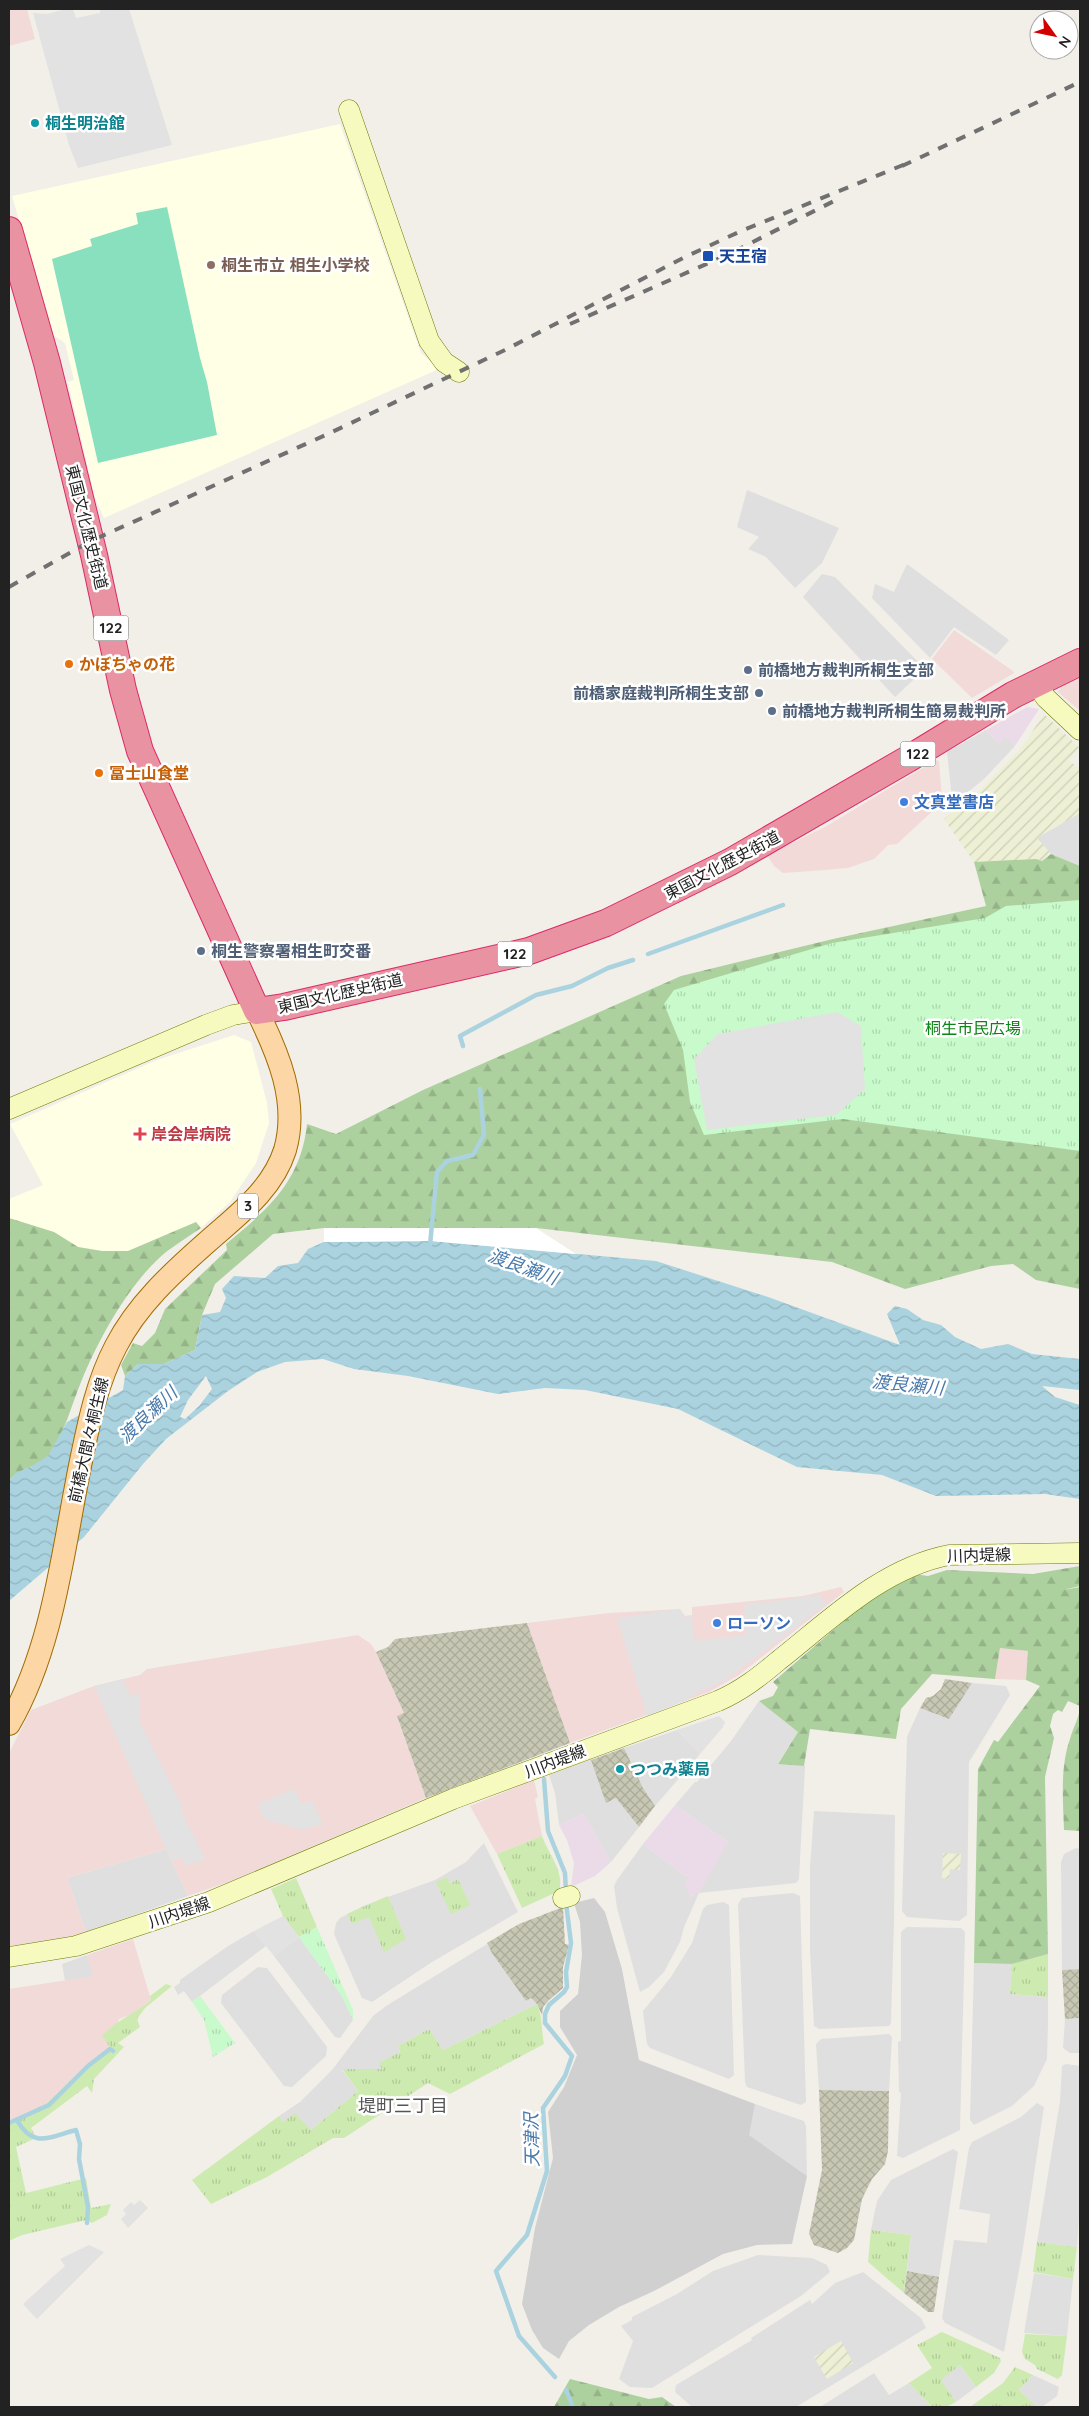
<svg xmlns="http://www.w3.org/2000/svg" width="1089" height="2416" font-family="Quicksand,'Noto Sans JP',sans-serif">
  <defs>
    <pattern id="construction-cross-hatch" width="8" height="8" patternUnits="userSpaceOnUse" patternTransform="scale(1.25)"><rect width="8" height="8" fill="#c7c7b4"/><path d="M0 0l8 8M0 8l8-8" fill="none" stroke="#abab9a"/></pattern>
    <pattern id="farmland-furrows" width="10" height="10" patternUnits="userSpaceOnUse" patternTransform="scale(1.25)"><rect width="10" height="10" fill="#eef0d5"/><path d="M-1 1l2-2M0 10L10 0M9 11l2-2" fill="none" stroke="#ccceb7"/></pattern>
    <pattern id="grass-tufts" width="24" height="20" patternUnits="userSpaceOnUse" patternTransform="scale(1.25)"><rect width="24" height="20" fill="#cdebb0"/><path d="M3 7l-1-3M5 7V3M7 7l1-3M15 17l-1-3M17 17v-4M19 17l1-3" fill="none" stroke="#b0c997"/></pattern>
    <pattern id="forest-firs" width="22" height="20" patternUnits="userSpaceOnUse" patternTransform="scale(1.25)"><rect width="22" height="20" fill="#add19e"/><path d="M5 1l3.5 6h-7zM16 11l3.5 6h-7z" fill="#95b388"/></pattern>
    <pattern id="park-tufts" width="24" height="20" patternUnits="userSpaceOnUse" patternTransform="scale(1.25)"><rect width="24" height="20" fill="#c8facc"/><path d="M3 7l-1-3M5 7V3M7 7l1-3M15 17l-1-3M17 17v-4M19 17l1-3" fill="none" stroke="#acd6af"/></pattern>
    <pattern id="water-waves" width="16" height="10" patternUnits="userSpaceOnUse" patternTransform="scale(1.25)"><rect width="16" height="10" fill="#aad3df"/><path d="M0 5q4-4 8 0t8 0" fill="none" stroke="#92b5bf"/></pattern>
  </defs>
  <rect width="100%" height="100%" fill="#f2efe9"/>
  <g fill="#e0dfdf">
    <polygon points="747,490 839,528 822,563 795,588 766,557 748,549 759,537 737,527"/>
    <polygon points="907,564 1009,640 996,655 954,627 930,658 872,598 875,584 894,592"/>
    <polygon points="822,574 835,577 925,669 895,697 803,597"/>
    <polygon points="986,730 999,743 1006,736 1015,746 984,779 958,800 952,798 947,752"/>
    <polygon points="1080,813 1080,866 1051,854 1036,838"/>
    <polygon points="972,1683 1006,1686 1010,1695 969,1762 967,1915 959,1921 907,1917 902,1911 907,1737 920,1708 949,1719"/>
    <polygon points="759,1701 798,1732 778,1763 805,1766 799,1879 796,1883 699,1893 684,1927 680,1942 664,1972 649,1987 640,1992 617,1908 614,1886 617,1880 643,1844 685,1876 689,1875 692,1897 728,1842 675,1805 695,1782 697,1782 731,1741"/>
    <polygon points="677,1730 700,1754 655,1806 643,1788 624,1748"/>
    <polygon points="592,1759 606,1803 616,1798 639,1827 611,1862 583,1814 559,1825 555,1793 549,1775"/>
    <polygon points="814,1811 895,1815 894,1920 891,2023 889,2026 819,2029 814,2026 810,1950 810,1868"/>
    <polygon points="484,1843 518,1912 432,1962 372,2002 362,1998 334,1934 336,1923 340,1918 363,1906 435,1880 466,1862"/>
    <polygon points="1076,1848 1080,1849 1080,1969 1062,1970 1061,1862 1064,1854"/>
    <polygon points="166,1849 188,1896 86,1932 67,1878"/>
    <polygon points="793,1893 800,1896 806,2102 801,2105 747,2087 745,2082 738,1904 742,1898"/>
    <polygon points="723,1902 729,1905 734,2075 729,2079 650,2048 647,2044 643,2011 671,1977 692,1943 703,1909 707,1905"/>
    <polygon points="907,1927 961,1928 965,1932 960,2130 903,2158 897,2156 901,2093 899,2092 898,2042 901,2041 901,1932"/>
    <polygon points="254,1931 266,1946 192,2002 184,1991 178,1995 174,1987 180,1983 180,1980 228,1946"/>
    <polygon points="299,1937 342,1996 353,2020 340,2038 335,2037 274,1956"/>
    <polygon points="487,1944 526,2001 530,1998 537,2004 443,2050 429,2029 398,2046 400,2052 382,2069 342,2070 358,2091 311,2130 283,2122 279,2116 300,2102 332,2070 373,2016 386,2006"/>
    <polygon points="87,1955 94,1976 65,1981 62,1964"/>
    <polygon points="974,1963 1012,1964 1010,1994 1048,1997 1048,2025 1047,2059 1034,2086 1012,2106 974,2125 970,2120"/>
    <polygon points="258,1967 267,1968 327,2047 326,2056 292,2087 284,2086 221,2003 222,1995"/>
    <polygon points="1080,2018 1080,2053 1070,2053 1063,2048 1065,2019"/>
    <polygon points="889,2034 892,2037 889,2091 819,2090 816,2044 821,2039"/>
    <polygon points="1066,2064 1080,2066 1080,2201 1077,2247 1037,2242 1060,2101 1062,2066"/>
    <polygon points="1037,2103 1044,2107 1023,2248 1004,2352 945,2323 942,2318 954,2240 987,2243 990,2214 959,2209 969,2148 972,2142 1021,2117"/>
    <polygon points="755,2104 804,2121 806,2126 807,2176 748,2135"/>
    <polygon points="953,2149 958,2152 939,2277 907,2271 911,2235 871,2230 877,2201 891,2180"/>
    <polygon points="758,2255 812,2258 827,2265 830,2272 801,2296 652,2388 630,2387 619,2379 633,2341 621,2326 632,2320 632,2317 677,2294 713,2271"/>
    <polygon points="863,2272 921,2318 926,2328 796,2407 692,2407 675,2392 676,2385 752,2340 751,2338 810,2300 812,2304 835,2283"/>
    <polygon points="1034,2273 1073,2279 1067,2336 1024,2333"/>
    <polygon points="960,2365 976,2387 956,2402 940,2380"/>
    <polygon points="874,2373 889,2395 909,2383 932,2407 820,2407"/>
    <polygon points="1033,2375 1059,2387 1057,2396 1042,2407 1037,2407 1019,2390"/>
  </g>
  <g fill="#f2dad9">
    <polygon points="9,9 27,9 35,39 9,46"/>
    <polygon points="954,630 1013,671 1014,673 972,698 932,659"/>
    <polygon points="1080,678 1080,711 1058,692 1062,686"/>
    <polygon points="936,760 939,761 942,799 939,805 897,844 888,845 874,859 848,868 812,871 783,873 774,866 767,855 825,827"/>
    <polygon points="841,1587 844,1592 739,1675 709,1692 570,1743 527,1623 609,1613 680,1609 685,1616 692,1615 692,1607 803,1596"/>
    <polygon points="358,1635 371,1644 376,1652 404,1713 397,1716 426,1798 234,1880 188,1896 166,1849 67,1878 86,1932 60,1940 9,1946 9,1753 31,1710 94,1686 140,1675 147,1669"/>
    <polygon points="1000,1648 1029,1651 1026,1680 995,1679"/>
    <polygon points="534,1780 538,1797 535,1799 542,1836 497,1854 470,1806"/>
    <polygon points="133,1939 151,2000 135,2013 119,2019 110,2047 88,2064 47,2103 9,2122 9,1989 93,1976 87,1955"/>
  </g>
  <g fill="#ebdbe8">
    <polygon points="1027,707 1039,709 1015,746 1006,737 999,743 986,730"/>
    <polygon points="675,1805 728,1842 699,1893 695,1892 691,1898 685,1885 689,1875 685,1876 643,1844"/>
    <polygon points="583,1814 611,1862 595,1876 571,1887 574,1863 567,1840 559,1825"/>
  </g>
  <g fill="#ffffe5">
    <polygon points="340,124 421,353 439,369 104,518 95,498 68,382 74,380 65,343 52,334 12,196"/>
    <polygon points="234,1035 251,1042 267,1103 269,1123 256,1163 230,1202 201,1228 196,1222 128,1251 102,1251 78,1247 54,1232 9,1218 9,1199 43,1185 10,1124 157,1060"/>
  </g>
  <polygon fill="#d0d0d0" points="594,1898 605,1912 622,1969 639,2060 755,2104 749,2135 807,2176 792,2244 757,2245 723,2254 654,2291 619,2307 589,2325 569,2341 559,2359 543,2348 532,2330 522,2304 535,2228 553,2158 548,2112 564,2087 577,2055 560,2027 560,2011 578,1994 582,1955 580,1922 574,1903"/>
  <g fill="url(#construction-cross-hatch)">
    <polygon points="527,1623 570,1743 426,1798 397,1716 404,1713 376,1652 388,1647 395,1639"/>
    <polygon points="945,1679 972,1683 949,1719 920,1708 926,1698 933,1696 941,1689"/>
    <polygon points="624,1748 643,1788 655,1806 639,1827 616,1798 606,1803 591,1760"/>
    <polygon points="563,1907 565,1944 569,1945 563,1967 563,1988 549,2000 543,2007 542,2015 537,2004 531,1998 526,2001 492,1953 487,1943 519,1924"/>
    <polygon points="1080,1969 1080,2018 1065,2019 1062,1970"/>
    <polygon points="819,2090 889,2091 888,2151 885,2164 872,2179 862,2199 854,2240 847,2248 838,2253 814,2245 809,2234 822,2170"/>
    <polygon points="907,2271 939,2277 934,2312 928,2312 904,2293"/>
  </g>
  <g fill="url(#farmland-furrows)">
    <polygon points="1044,714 1080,748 1069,760 1077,767 1080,764 1080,813 1037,838 1051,854 1042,861 1035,859 974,862 944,819 983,787 1021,748"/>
    <polygon points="943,1853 961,1854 960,1870 950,1869 949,1879 942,1878"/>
    <polygon points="841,2341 853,2363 827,2379 814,2357"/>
  </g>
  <g fill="url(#grass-tufts)">
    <path d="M542 1836C548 1853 565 1872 559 1891L522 1908 497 1854Z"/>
    <polygon points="447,1877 450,1884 458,1879 470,1905 451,1914 436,1882"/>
    <polygon points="296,1878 317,1927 299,1937 283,1916 271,1889"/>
    <polygon points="388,1896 406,1939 384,1952 369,1917 352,1924 347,1914"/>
    <polygon points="1048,1954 1048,1997 1010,1994 1012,1964"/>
    <path d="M166 1984 172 1986 145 2008 137 2019 140 2027 118 2043 124 2047 94 2079 92 2093 87 2086 31 2128 36 2138 16 2147 26 2193 86 2178 91 2208 111 2204 107 2215 92 2223 86 2220 22 2235 9 2241V2122L47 2103 88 2064 110 2047 102 2036C116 2020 135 2014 151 2000L150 1996Z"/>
    <path d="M537 2004C543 2017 541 2030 544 2044L450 2094 428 2083 344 2138H333L267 2177 211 2204 192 2180 279 2116 283 2122 295 2113 311 2130 358 2091 342 2069H382L379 2063 400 2052 398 2046 429 2029 443 2050Z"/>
    <polygon points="871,2230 911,2235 904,2293 868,2262"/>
    <polygon points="1037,2242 1077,2247 1073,2279 1033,2272"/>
    <polygon points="942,2332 1000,2358 1001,2361 994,2373 976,2387 960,2365 941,2380 956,2402 946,2407 932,2407 909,2383 932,2368 917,2345"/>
    <polygon points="1025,2334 1067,2336 1062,2375 1058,2379 1037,2369 1035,2365 1025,2359 1022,2352"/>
    <polygon points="1015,2367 1033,2375 1019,2390 1037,2407 970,2407 1003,2383"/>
  </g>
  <g fill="url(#forest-firs)">
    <path d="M1051 854 1080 866V1289L1036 1280 1013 1264 991 1266 905 1289 832 1262 536 1228H324L273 1234 215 1284 202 1315 195 1350 164 1364H138L125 1376 121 1365 133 1343 142 1346 155 1333 165 1309 227 1250 226 1244C267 1210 301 1182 307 1124L336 1134 423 1090 681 976 833 939 986 906 974 862 1036 859 1042 861Z"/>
    <path d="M9 1218 54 1232 78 1247 102 1251H128L196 1222 201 1228C189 1236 177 1244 166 1252 129 1283 99 1338 81 1382 71 1406 65 1433 49 1455 40 1467 20 1467 9 1481Z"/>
    <polygon points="1080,1566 1080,1586 1063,1590 1080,1587 1080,1706 1068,1701 1062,1712 1058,1710 1053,1714 1050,1726 1054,1738 1045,1777 1048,1954 1012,1964 974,1963 978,1769 994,1740 998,1742 1040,1686 1026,1680 1028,1651 1000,1648 995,1679 932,1674 901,1709 896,1739 810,1729 804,1766 778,1764 798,1732 759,1701 773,1696 778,1687 773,1682 860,1607 899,1580 914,1574 928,1576 947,1570 1033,1574"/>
    <path d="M1080 1709V1831L1064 1830C1063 1800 1060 1767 1070 1739 1073 1728 1078 1720 1080 1709Z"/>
    <polygon points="570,2379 649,2399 662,2397 676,2407 554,2407"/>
  </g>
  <g fill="url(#park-tufts)">
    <polygon points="1080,900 1080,1151 843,1119 704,1135 690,1102 683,1050 664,1004 674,990 832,943 985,918 1006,906"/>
    <polygon points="317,1927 353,2010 353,2020 342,1996 299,1937"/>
    <polygon points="200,1996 235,2043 213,2057 204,2020 192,2002"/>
  </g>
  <polygon fill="#88e0be" points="167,207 200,358 207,382 217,435 98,463 52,259 92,246 90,239 138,224 136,213"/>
  <g fill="#e2e2e2">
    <polygon points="66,9 73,9 76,18 100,13 100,9 129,9 172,145 78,168 69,145 33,13 47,14"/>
    <polygon points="837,1012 861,1026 865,1089 836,1115 707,1130 694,1059 718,1034"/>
    <polygon points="820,1595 825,1605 724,1681 689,1697 690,1699 647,1716 617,1618 680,1609 684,1617 691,1616 695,1641 745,1635 744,1605"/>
    <polygon points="123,1679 131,1697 139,1693 139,1720 182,1806 181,1810 205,1859 186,1866 182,1857 172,1861 166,1849 94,1686"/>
    <polygon points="719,1716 725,1722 723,1727 700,1754 677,1730"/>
    <polygon points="294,1789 302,1804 312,1800 323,1824 302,1830 264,1819 258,1804"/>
    <polygon points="283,1916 299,1937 274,1956 254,1931"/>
    <polygon points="140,2200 148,2208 128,2228 121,2219 126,2214 123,2210 131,2202 134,2205"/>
    <polygon points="89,2245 104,2252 37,2319 23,2304 65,2266 60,2259"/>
  </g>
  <path fill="url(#water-waves)" fill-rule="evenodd" d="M431 1241 656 1261 768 1297 900 1345 887 1314 895 1306 907 1309 923 1320 941 1325 955 1337 981 1349 1008 1344 1032 1354 1080 1359V1390L1042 1386 1055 1397 1080 1405V1499L1045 1494 936 1496 882 1475 797 1467 678 1409 585 1390 545 1388 498 1394 408 1376 354 1369 323 1359 285 1362 257 1372 228 1391 166 1439 143 1464 84 1537 9 1601V1481L16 1473 32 1466 48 1456 67 1422 123 1390 125 1376 138 1364H164L195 1350 202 1315 220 1312 226 1298 222 1289 234 1276 265 1278 278 1266 298 1263 308 1249 324 1242ZM206 1376 212 1389 199 1406 185 1419 180 1417 188 1400Z"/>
  <polygon fill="#fff" points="324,1228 536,1228 576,1254 431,1241 324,1242"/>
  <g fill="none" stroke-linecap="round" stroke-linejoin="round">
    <g stroke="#aad3df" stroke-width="4.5">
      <polyline points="648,954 783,905"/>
      <polyline points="463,1046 460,1036 536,995 572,986 608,968 633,960"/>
      <polyline points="430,1245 437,1172 447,1161 473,1155 484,1135 480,1089"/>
      <polyline points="544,1779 548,1831 565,1873 566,1893"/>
      <path d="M17 2120C33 2149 49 2137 76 2130L80 2144 79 2159 88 2207 87 2223"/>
      <polyline points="9,2123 49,2105 88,2066 110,2049 113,2051"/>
      <polyline points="555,2377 519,2336 496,2271 527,2235 547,2171 543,2108 565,2076 572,2056 545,2023 545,2014 549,2005 564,1992 567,1987 566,1972 571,1943 566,1903"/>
      <polyline points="566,2390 573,2407"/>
    </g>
    <defs>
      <g id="secondary">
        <polyline points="349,110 429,341 444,362 459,372"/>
        <polyline points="1035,683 1046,698 1080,730"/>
        <polyline points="9,1109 206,1025 233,1015 257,1011"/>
        <polyline points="563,1898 570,1896"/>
        <path d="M9 1957 76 1946 209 1902 453 1799 718 1701C741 1691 759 1677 778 1661 830 1620 882 1568 949 1555L1080 1553"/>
      </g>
      <path id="primary" d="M9 1724C54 1646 63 1548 81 1461 89 1422 97 1382 116 1346 137 1305 172 1273 206 1243 236 1216 272 1191 285 1150 299 1102 278 1053 257 1011"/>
      <polyline id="highway" points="9,230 47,363 94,555 123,690 140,751 257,1011 284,1007 529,951 606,923 730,862 908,759 1013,695 1080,662"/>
    </defs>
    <use href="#secondary" stroke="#707d05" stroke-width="21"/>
    <use href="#primary" stroke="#a06b00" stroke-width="24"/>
    <use href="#highway" stroke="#dc2a67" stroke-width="28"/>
    <use href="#secondary" stroke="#f7fabf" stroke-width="20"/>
    <use href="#primary" stroke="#fcd6a4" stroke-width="22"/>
    <use href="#highway" stroke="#e892a2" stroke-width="26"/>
    <g stroke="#707070" stroke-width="4" stroke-dasharray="10 10" stroke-linecap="butt">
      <polyline points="902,166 1080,82"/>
      <polyline points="570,324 727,255 840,198"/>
      <polyline points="9,587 91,541 330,433 505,350 683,258 741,231 908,163"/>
    </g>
  </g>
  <g fill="#0f9aa8" stroke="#fff" stroke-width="2">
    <circle cx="35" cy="123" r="5"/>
    <circle cx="620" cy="1769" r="5"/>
  </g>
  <rect fill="#1a4fb4" stroke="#fff" stroke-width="2" x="702" y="250" width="12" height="12" rx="2.5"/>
  <circle fill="#8d6e63" stroke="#fff" stroke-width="2" cx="211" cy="265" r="5"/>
  <g fill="#e8710a" stroke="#fff" stroke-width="2">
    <circle cx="69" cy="664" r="5"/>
    <circle cx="99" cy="773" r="5"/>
  </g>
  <g fill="#5c6f8a" stroke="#fff" stroke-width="2">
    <circle cx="748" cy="670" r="5"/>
    <circle cx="759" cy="693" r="5"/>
    <circle cx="772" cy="711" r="5"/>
    <circle cx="201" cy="951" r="5"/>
  </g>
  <g fill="#3f7fe0" stroke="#fff" stroke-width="2">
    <circle cx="904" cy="802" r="5"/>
    <circle cx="717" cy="1623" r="5"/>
  </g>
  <path fill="#e0444e" stroke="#fff" stroke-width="2" d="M137.5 1126.5h5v5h5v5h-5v5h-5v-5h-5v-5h5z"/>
  <g text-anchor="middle" stroke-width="5" stroke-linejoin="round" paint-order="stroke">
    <g fill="#fff" stroke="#646464" stroke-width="1">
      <rect x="93.5" y="615.5" width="35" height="25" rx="4"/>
      <rect x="900.5" y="741.5" width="35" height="25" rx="4"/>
      <rect x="497.5" y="941.5" width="35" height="25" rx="4"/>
      <rect x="238" y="1193.5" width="20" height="25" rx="4"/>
    </g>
    <g font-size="15" font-weight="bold" fill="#222">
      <text x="111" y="633">122</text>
      <text x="918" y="759">122</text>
      <text x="515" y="959">122</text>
      <text x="248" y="1211">3</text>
    </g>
    <g font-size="16" font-weight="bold" fill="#0d838f" stroke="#fff" text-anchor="start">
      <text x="45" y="129">桐生明治館</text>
      <text x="630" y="1775">つつみ薬局</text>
    </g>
    <g font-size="16" font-weight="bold" fill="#164399" stroke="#fff" text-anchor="start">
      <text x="719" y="262">天王宿</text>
    </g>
    <g font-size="16" font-weight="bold" fill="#785e54" stroke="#fff" text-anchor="start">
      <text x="221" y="271">桐生市立 相生小学校</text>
    </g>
    <g font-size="16" fill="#222" stroke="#fff">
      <text transform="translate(87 527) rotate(76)" y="6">東国文化歴史街道</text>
      <text transform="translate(722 865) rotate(-28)" y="6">東国文化歴史街道</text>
      <text transform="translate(340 993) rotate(-13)" y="6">東国文化歴史街道</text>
      <text transform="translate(88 1440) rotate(-77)" y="6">前橋大間々桐生線</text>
      <text transform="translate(979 1555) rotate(-2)" y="6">川内堤線</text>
      <text transform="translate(555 1761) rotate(-21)" y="6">川内堤線</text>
      <text transform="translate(179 1912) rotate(-19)" y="6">川内堤線</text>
    </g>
    <g font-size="16" font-weight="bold" fill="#c56008" stroke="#fff" text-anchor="start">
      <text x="79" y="670">かぼちゃの花</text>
      <text x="109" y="779">冨士山食堂</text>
    </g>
    <g font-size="16" font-weight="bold" fill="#4e5e75" stroke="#fff" text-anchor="start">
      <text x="758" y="676">前橋地方裁判所桐生支部</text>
      <text x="749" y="699" text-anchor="end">前橋家庭裁判所桐生支部</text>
      <text x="782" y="717">前橋地方裁判所桐生簡易裁判所</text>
      <text x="211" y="957">桐生警察署相生町交番</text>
    </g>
    <g font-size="16" font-weight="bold" fill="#366cbe" stroke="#fff" text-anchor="start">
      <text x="914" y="808">文真堂書店</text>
      <text x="727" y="1629">ローソン</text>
    </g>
    <g font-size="16" fill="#0c8416" stroke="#fff">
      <text x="973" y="1034">桐生市民広場</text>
    </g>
    <g font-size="16" font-weight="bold" fill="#be3a42" stroke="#fff" text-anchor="start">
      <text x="151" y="1140">岸会岸病院</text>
    </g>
    <g font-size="18" font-style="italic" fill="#4a7aab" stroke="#fff">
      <text transform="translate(523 1267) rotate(20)" y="6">渡良瀬川</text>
      <text transform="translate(908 1385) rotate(6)" y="6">渡良瀬川</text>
      <text transform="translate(148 1415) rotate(-43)" y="6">渡良瀬川</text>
      <text transform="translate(532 2140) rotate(-91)" y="6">天津沢</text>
    </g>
    <g font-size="18" fill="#555" stroke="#fff">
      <text x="403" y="2112">堤町三丁目</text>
    </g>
  </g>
  <rect width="1089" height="2416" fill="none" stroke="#222222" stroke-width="20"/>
  <g transform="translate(1054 35) rotate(123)"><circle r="24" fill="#ffffff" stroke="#a7a7a7"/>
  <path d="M0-4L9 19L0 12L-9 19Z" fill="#d40000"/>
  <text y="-8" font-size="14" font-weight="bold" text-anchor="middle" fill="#222222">N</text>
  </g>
</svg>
